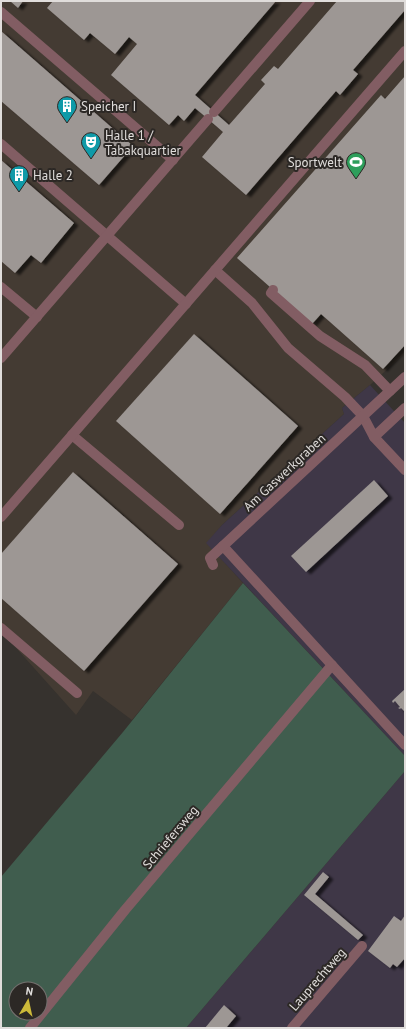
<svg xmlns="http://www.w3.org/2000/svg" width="406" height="1029" font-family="'PT Sans',sans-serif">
  <defs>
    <filter id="shadow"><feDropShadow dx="4.5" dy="2.5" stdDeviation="1" flood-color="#0009"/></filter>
  </defs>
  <rect width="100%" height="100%" fill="#36322e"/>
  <polygon fill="#443b33" points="1,1 405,1 405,353 370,385 342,408 344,414 222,525 207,543 243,583 132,720 93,691 76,715 1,631"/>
  <g fill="#3f3747">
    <polygon points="370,385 405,423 405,756 206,543 222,525 344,414 342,408"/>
    <polygon points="405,771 405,1028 186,1028"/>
  </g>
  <path fill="#405d4e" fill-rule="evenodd" d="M243 583 405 756V771L186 1028H1V877L123 732ZM16 989H40V1013H16Z"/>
  <g fill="#9d9794" filter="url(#shadow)">
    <polygon points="10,1 23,1 18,8"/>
    <polygon points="53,1 276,1 195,95 229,125 265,84 261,80 274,66 278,69 337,1 405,1 405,10 353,70 358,74 340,95 336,91 246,195 202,157 223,132 208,119 195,108 184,121 178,115 169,125 111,75 137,44 129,37 115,54 90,33 84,40 47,8"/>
    <polygon points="1,31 133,146 99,185 1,101"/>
    <polygon points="405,76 405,345 383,369 321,314 312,324 237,258 381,95 385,99"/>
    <polygon points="1,160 74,223 41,263 31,255 15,273 1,261"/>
    <polygon points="194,334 298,426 220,514 116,421"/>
    <polygon points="73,472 178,564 84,671 1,598 1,554"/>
    <polygon points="374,480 388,496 306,572 291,556"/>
    <polygon points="405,689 405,712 401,708 400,709 398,708 400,707 395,701 393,703 392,701"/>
    <polygon points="323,872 329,877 315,894 363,935 358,940 304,895"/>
    <polygon points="405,915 405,958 397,967 393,964 390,968 368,951 394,916 401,921"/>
    <polygon points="224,1005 236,1016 226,1028 205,1028"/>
  </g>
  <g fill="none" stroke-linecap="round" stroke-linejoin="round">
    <g stroke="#825d63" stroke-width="10">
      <polyline points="1,12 173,160"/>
      <polyline points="214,112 310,1"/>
      <polyline points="1,144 186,304"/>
      <polyline points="215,270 252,303 288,348 345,397 363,416"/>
      <polyline points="1,287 37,317"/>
      <polyline points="273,290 271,293 320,336 365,365 390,391"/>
      <polyline points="1,358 208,119"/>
      <polyline points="72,435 179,525"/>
      <polyline points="374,437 405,470"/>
      <polyline points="1,517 405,51"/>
      <polyline points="213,565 210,558 223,546 405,745"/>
      <polyline points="1,628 77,693"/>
      <polyline points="30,1028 125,910 332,665"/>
      <polyline points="292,1028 362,946"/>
    </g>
    <g stroke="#825d63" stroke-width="10">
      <polyline points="363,416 374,437 405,408"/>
      <polyline points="223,546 405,377"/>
    </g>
  </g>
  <defs>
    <symbol id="building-pin" viewBox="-11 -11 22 30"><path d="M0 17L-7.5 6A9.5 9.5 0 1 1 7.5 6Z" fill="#0f9aa8" stroke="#2c2825"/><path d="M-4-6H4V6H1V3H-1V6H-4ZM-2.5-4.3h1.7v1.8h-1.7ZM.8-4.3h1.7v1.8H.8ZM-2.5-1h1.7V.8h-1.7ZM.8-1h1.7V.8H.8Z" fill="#fff"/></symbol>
    <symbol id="theatre-pin" viewBox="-11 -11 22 30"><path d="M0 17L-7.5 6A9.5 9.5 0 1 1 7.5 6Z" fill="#0f9aa8" stroke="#2c2825"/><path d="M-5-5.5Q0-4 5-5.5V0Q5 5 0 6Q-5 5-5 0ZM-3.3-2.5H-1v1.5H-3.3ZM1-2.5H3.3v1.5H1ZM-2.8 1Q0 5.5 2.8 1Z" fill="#fff"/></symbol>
    <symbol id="stadium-pin" viewBox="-11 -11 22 30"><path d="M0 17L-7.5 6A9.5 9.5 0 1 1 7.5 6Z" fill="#2e9e5b" stroke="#2c2825"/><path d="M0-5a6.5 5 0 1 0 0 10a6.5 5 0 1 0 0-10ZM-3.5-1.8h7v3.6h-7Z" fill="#fff"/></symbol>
  </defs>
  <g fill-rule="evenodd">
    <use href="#building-pin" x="56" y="95" width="22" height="30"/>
    <use href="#theatre-pin" x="80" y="131" width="22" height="30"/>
    <use href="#stadium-pin" x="345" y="151" width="22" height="30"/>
    <use href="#building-pin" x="8" y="164" width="22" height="30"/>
  </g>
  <g text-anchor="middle" stroke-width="4" stroke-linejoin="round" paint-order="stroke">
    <g font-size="13" fill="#e0dddb" stroke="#2c2825" text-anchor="start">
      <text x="81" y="111">Speicher I</text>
      <text x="105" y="140">Halle 1 /<tspan x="105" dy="15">Tabakquartier</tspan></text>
      <text x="342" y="167" text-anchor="end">Sportwelt</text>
      <text x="33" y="180">Halle 2</text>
    </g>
    <g font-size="13" fill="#e0dddb" stroke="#2c2825">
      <text transform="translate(284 472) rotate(-43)" y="5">Am Gaswerkgraben</text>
      <text transform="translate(170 837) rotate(-50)" y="5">Schriefersweg</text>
      <text transform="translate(317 979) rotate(-49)" y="5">Lauprechtweg</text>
    </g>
  </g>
  <rect width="406" height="1029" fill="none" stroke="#e0dddb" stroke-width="4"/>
  <g transform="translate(28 1001) rotate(9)"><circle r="19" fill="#2c2825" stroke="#74706e"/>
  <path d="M0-3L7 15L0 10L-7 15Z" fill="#ccb939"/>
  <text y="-6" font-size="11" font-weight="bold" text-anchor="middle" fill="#e0dddb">N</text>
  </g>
</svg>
